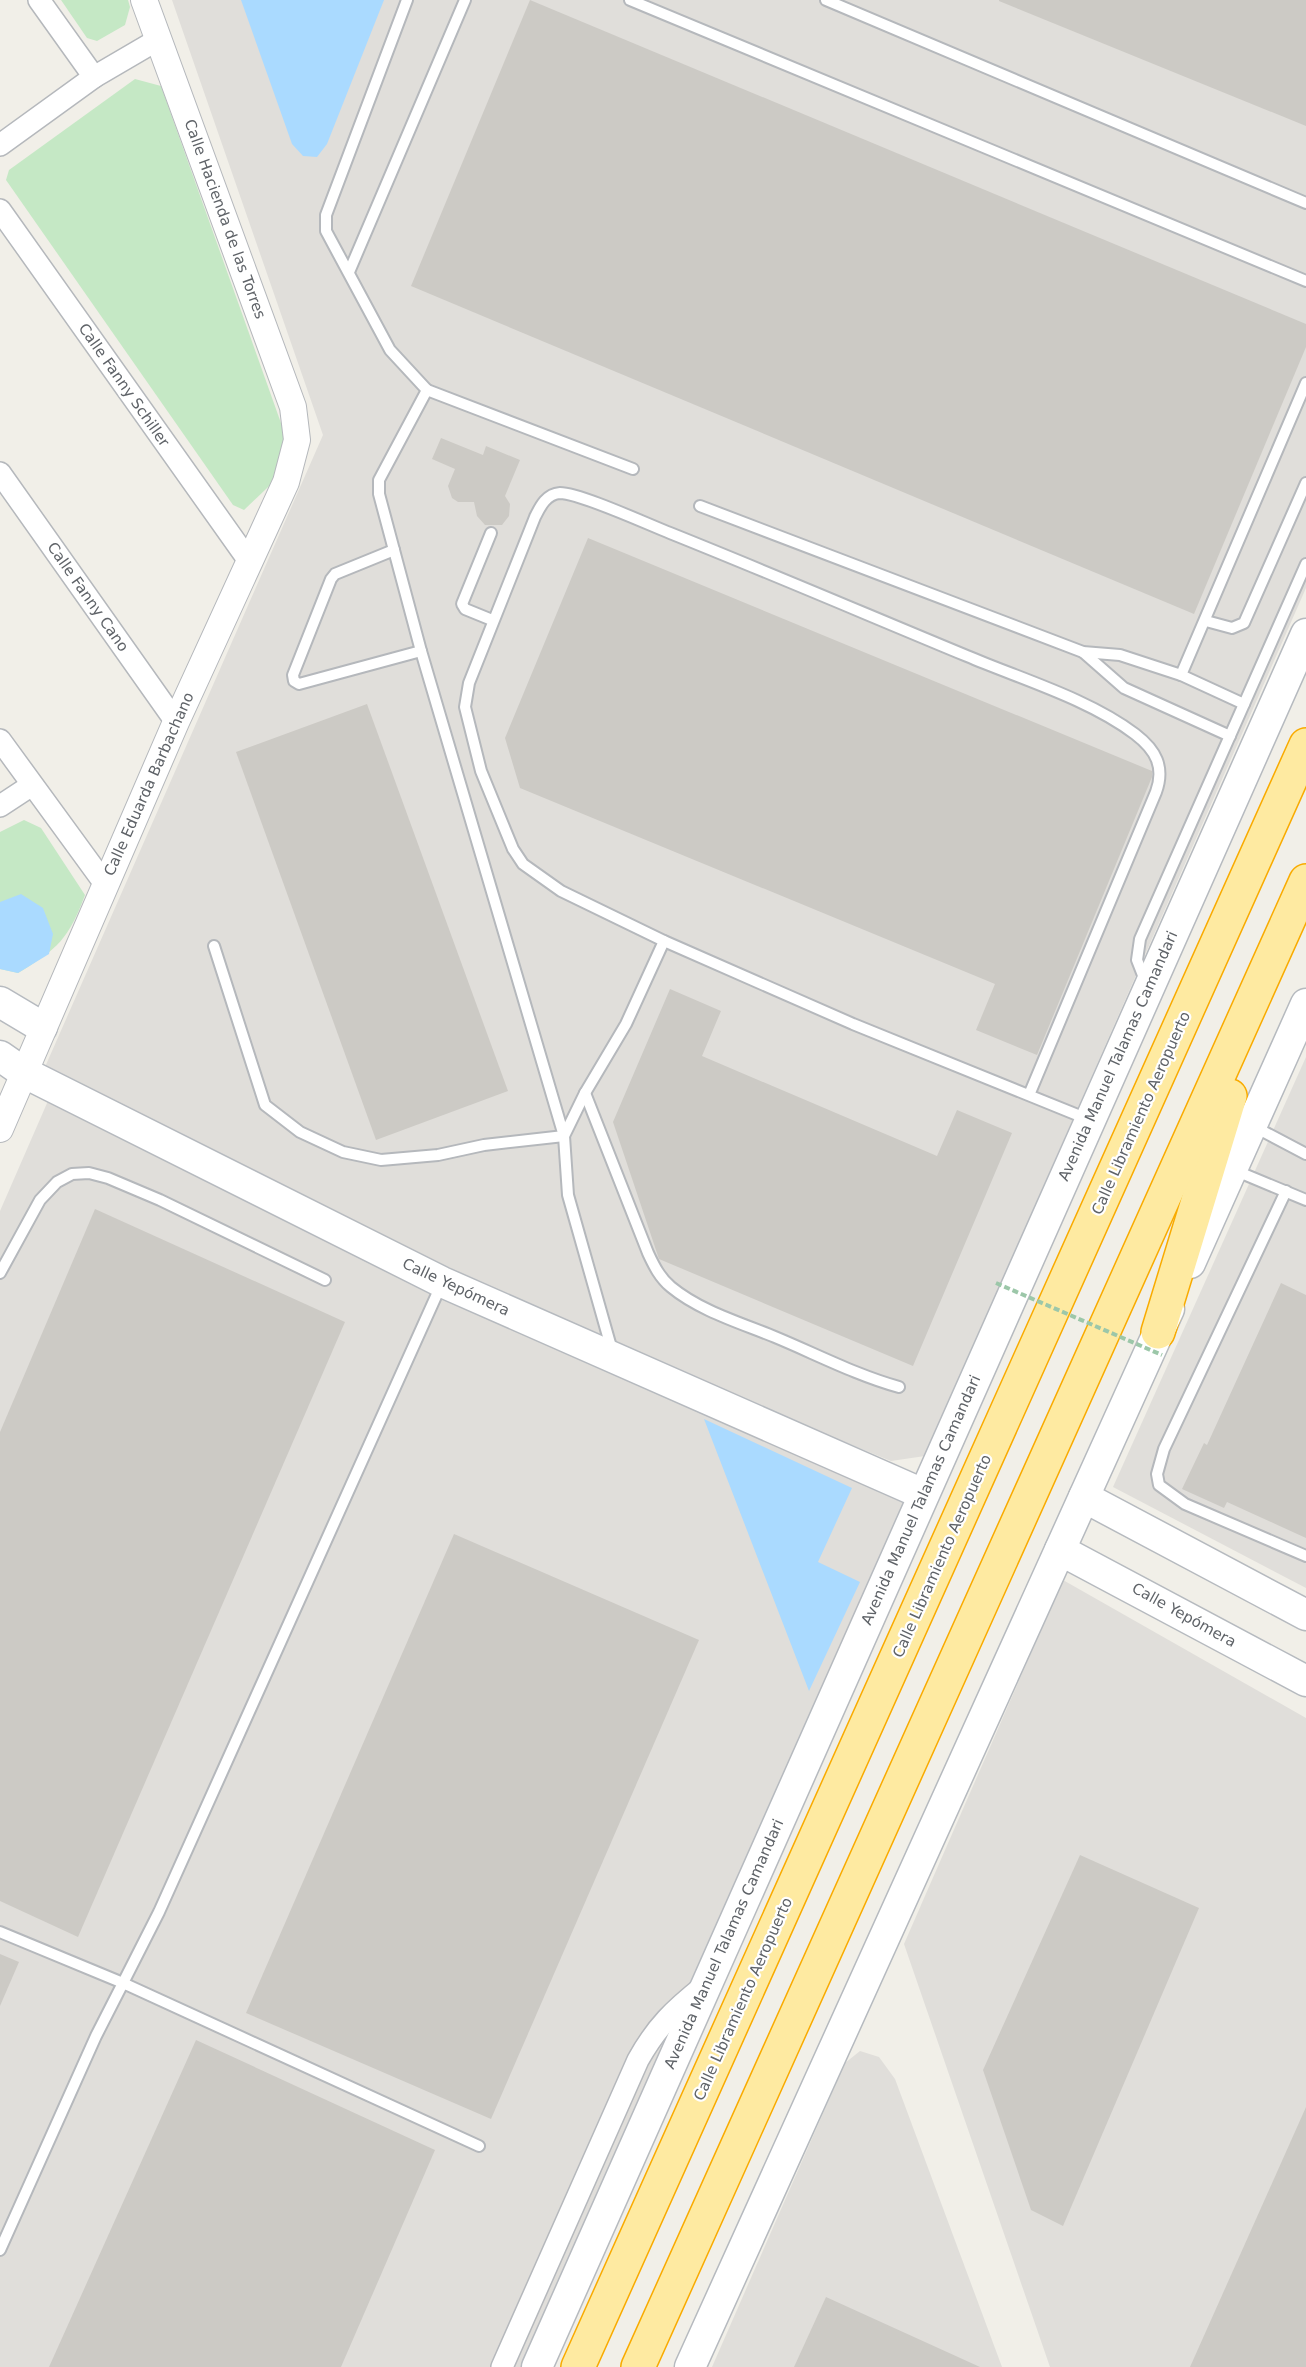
<svg xmlns="http://www.w3.org/2000/svg" width="1306" height="2367" font-family="'DejaVu Sans',sans-serif">
  <rect width="100%" height="100%" fill="#f1efe8"/>
  <g fill="#e0deda">
    <polygon points="172,0 1306,0 1306,588 925,1456 891,1461 489,1297 914,1496 523,2367 0,2367 0,1211 51,1094 45,1067 323,435"/>
    <polygon points="1306,1057 1306,1588 1113,1487"/>
    <polygon points="1063,1580 1306,1718 1306,2367 1050,2367 904,1944"/>
    <polygon points="860,2051 879,2057 895,2079 1002,2367 712,2367 845,2063"/>
  </g>
  <g fill="#c5e8c5">
    <polygon points="61,0 128,0 130,7 125,25 97,41 87,38"/>
    <polygon points="135,79 161,86 292,454 288,468 244,510 233,505 6,180 9,170"/>
    <path d="M24 820 41 828 85 895C69 938 58 949 18 973L0 969V832Z"/>
  </g>
  <g fill="#aadaff">
    <polygon points="241,0 384,0 327,144 317,157 303,156 292,144"/>
    <polygon points="21,894 43,908 53,934 49,954 18,973 0,969 0,902"/>
    <polygon points="704,1419 852,1488 818,1562 860,1582 809,1691"/>
  </g>
  <g fill="#cccac5">
    <polygon points="530,0 1306,324 1306,347 1194,614 411,286"/>
    <polygon points="999,0 1306,0 1306,126 999,1"/>
    <polygon points="441,438 483,455 486,446 520,460 505,496 510,504 509,516 502,525 485,525 477,516 474,502 458,502 452,498 448,486 455,469 432,459"/>
    <polygon points="588,538 1152,771 1152,777 1037,1055 976,1030 995,984 520,788 505,738"/>
    <polygon points="367,704 508,1091 376,1140 236,752"/>
    <polygon points="670,989 721,1011 702,1056 937,1156 957,1110 1012,1133 913,1366 659,1259 613,1122"/>
    <polygon points="95,1209 345,1322 78,1937 0,1901 0,1432"/>
    <polygon points="1281,1283 1306,1295 1306,1538 1227,1502 1224,1508 1182,1489 1204,1443 1207,1445"/>
    <polygon points="454,1534 699,1640 491,2119 246,2013"/>
    <polygon points="1080,1855 1199,1908 1063,2226 1031,2210 983,2070"/>
    <polygon points="0,1954 19,1962 0,2006"/>
    <polygon points="196,2040 435,2150 341,2367 49,2367"/>
    <polygon points="1306,2107 1306,2367 1190,2367"/>
    <polygon points="826,2297 980,2367 794,2367"/>
  </g>
  <g fill="none" stroke-linecap="round" stroke-linejoin="round">
    <defs>
      <g id="service">
        <polyline points="630,0 1306,281"/>
        <polyline points="826,0 1306,203"/>
        <polyline points="349,272 465,0"/>
        <polyline points="427,390 633,469"/>
        <polyline points="700,506 1083,652 1120,655 1181,675 1244,704"/>
        <polyline points="491,533 462,604 465,609 492,620"/>
        <polyline points="394,550 335,574 331,579 293,675 294,681 299,684 421,651"/>
        <polyline points="1206,621 1232,628 1244,623 1306,483"/>
        <polyline points="1083,652 1124,688 1230,736"/>
        <polyline points="1181,675 1306,383"/>
        <polyline points="214,946 265,1105 300,1132 343,1152 381,1160 438,1155 484,1145 564,1136 421,651 379,494 379,480 427,390 390,350 326,231 326,215 407,0"/>
        <polyline points="1146,983 1137,960 1140,939 1306,564"/>
        <path d="M585 1093 648 1253C654 1266 660 1278 671 1287 700 1311 741 1323 775 1337 816 1354 856 1375 899 1387"/>
        <path d="M1029 1095 1156 792C1165 767 1156 750 1135 734 1089 699 1021 679 967 656 868 615 770 573 670 533 647 524 580 493 560 493 546 494 540 507 535 517L469 683 465 707 481 771 513 849 523 864 561 891 664 941 853 1024 1090 1120"/>
        <polyline points="1253,1126 1306,1154"/>
        <polyline points="1234,1170 1306,1200"/>
        <polyline points="1286,1191 1164,1449 1157,1474 1159,1485 1185,1504 1306,1556"/>
        <polyline points="0,1273 40,1200 57,1182 72,1174 89,1173 108,1178 160,1200 325,1280"/>
        <polyline points="613,1354 568,1195 564,1136 585,1093 626,1024 664,941"/>
        <polyline points="0,1932 123,1983 159,1912 442,1283"/>
        <polyline points="0,2250 96,2036 123,1983 479,2146"/>
      </g>
      <g id="minor">
        <polyline points="39,0 94,77"/>
        <polyline points="0,145 94,77 159,39"/>
        <polyline points="0,210 249,561"/>
        <polyline points="0,473 176,722"/>
        <polyline points="0,740 105,884"/>
        <polyline points="0,806 32,785"/>
        <path d="M502 2367 638 2060C657 2026 674 2010 704 1986"/>
      </g>
      <polyline id="tertiary" points="0,1129 176,722 286,482 297,440 293,407 144,0"/>
      <g id="secondary">
        <polyline points="0,1002 42,1027"/>
        <polyline points="0,1056 23,1072 442,1282 923,1494"/>
        <polyline points="1190,1263 1306,1004"/>
        <polyline points="1084,1497 1306,1615"/>
        <polyline points="1060,1550 1306,1681"/>
        <polyline points="537,2367 1306,634"/>
        <polyline points="690,2367 1169,1309"/>
      </g>
      <g id="trunk">
        <polyline points="1158,1332 1230,1096"/>
        <polyline points="578,2367 1306,745"/>
        <polyline points="638,2367 1306,881"/>
      </g>
    </defs>
    <use href="#service" stroke="#b5b8bc" stroke-width="14"/>
    <use href="#minor" stroke="#b5b8bc" stroke-width="24"/>
    <use href="#tertiary" stroke="#b5b8bc" stroke-width="28"/>
    <use href="#secondary" stroke="#b6babf" stroke-width="33"/>
    <use href="#trunk" stroke="#f9ab00" stroke-width="36"/>
    <use href="#service" stroke="#fff" stroke-width="10"/>
    <use href="#minor" stroke="#fff" stroke-width="21"/>
    <use href="#tertiary" stroke="#fff" stroke-width="26"/>
    <use href="#secondary" stroke="#fff" stroke-width="30"/>
    <use href="#trunk" stroke="#feeaa1" stroke-width="33"/>
    <polyline stroke="#9cc7a9" stroke-width="4" stroke-dasharray="6 3" stroke-linecap="butt" points="996,1283 1162,1355"/>
  </g>
  <g text-anchor="middle" stroke-width="4.5" stroke-linejoin="round" paint-order="stroke">
    <g font-size="15" fill="#5f6368" stroke="#fff">
      <text transform="translate(225 219) rotate(70)" y="5">Calle Hacienda de las Torres</text>
      <text transform="translate(124 385) rotate(55)" y="5">Calle Fanny Schiller</text>
      <text transform="translate(88 597) rotate(55)" y="5">Calle Fanny Cano</text>
      <text transform="translate(149 784) rotate(-66)" y="5">Calle Eduarda Barbachano</text>
      <text transform="translate(1118 1056) rotate(-66)" y="5">Avenida Manuel Talamas Camandari</text>
      <text transform="translate(1141 1113) rotate(-66)" y="5">Calle Libramiento Aeropuerto</text>
      <text transform="translate(456 1287) rotate(25)" y="5">Calle Yepómera</text>
      <text transform="translate(921 1500) rotate(-66)" y="5">Avenida Manuel Talamas Camandari</text>
      <text transform="translate(942 1556) rotate(-66)" y="5">Calle Libramiento Aeropuerto</text>
      <text transform="translate(1184 1615) rotate(29)" y="5">Calle Yepómera</text>
      <text transform="translate(724 1944) rotate(-66)" y="5">Avenida Manuel Talamas Camandari</text>
      <text transform="translate(743 1999) rotate(-66)" y="5">Calle Libramiento Aeropuerto</text>
    </g>
  </g>
</svg>
